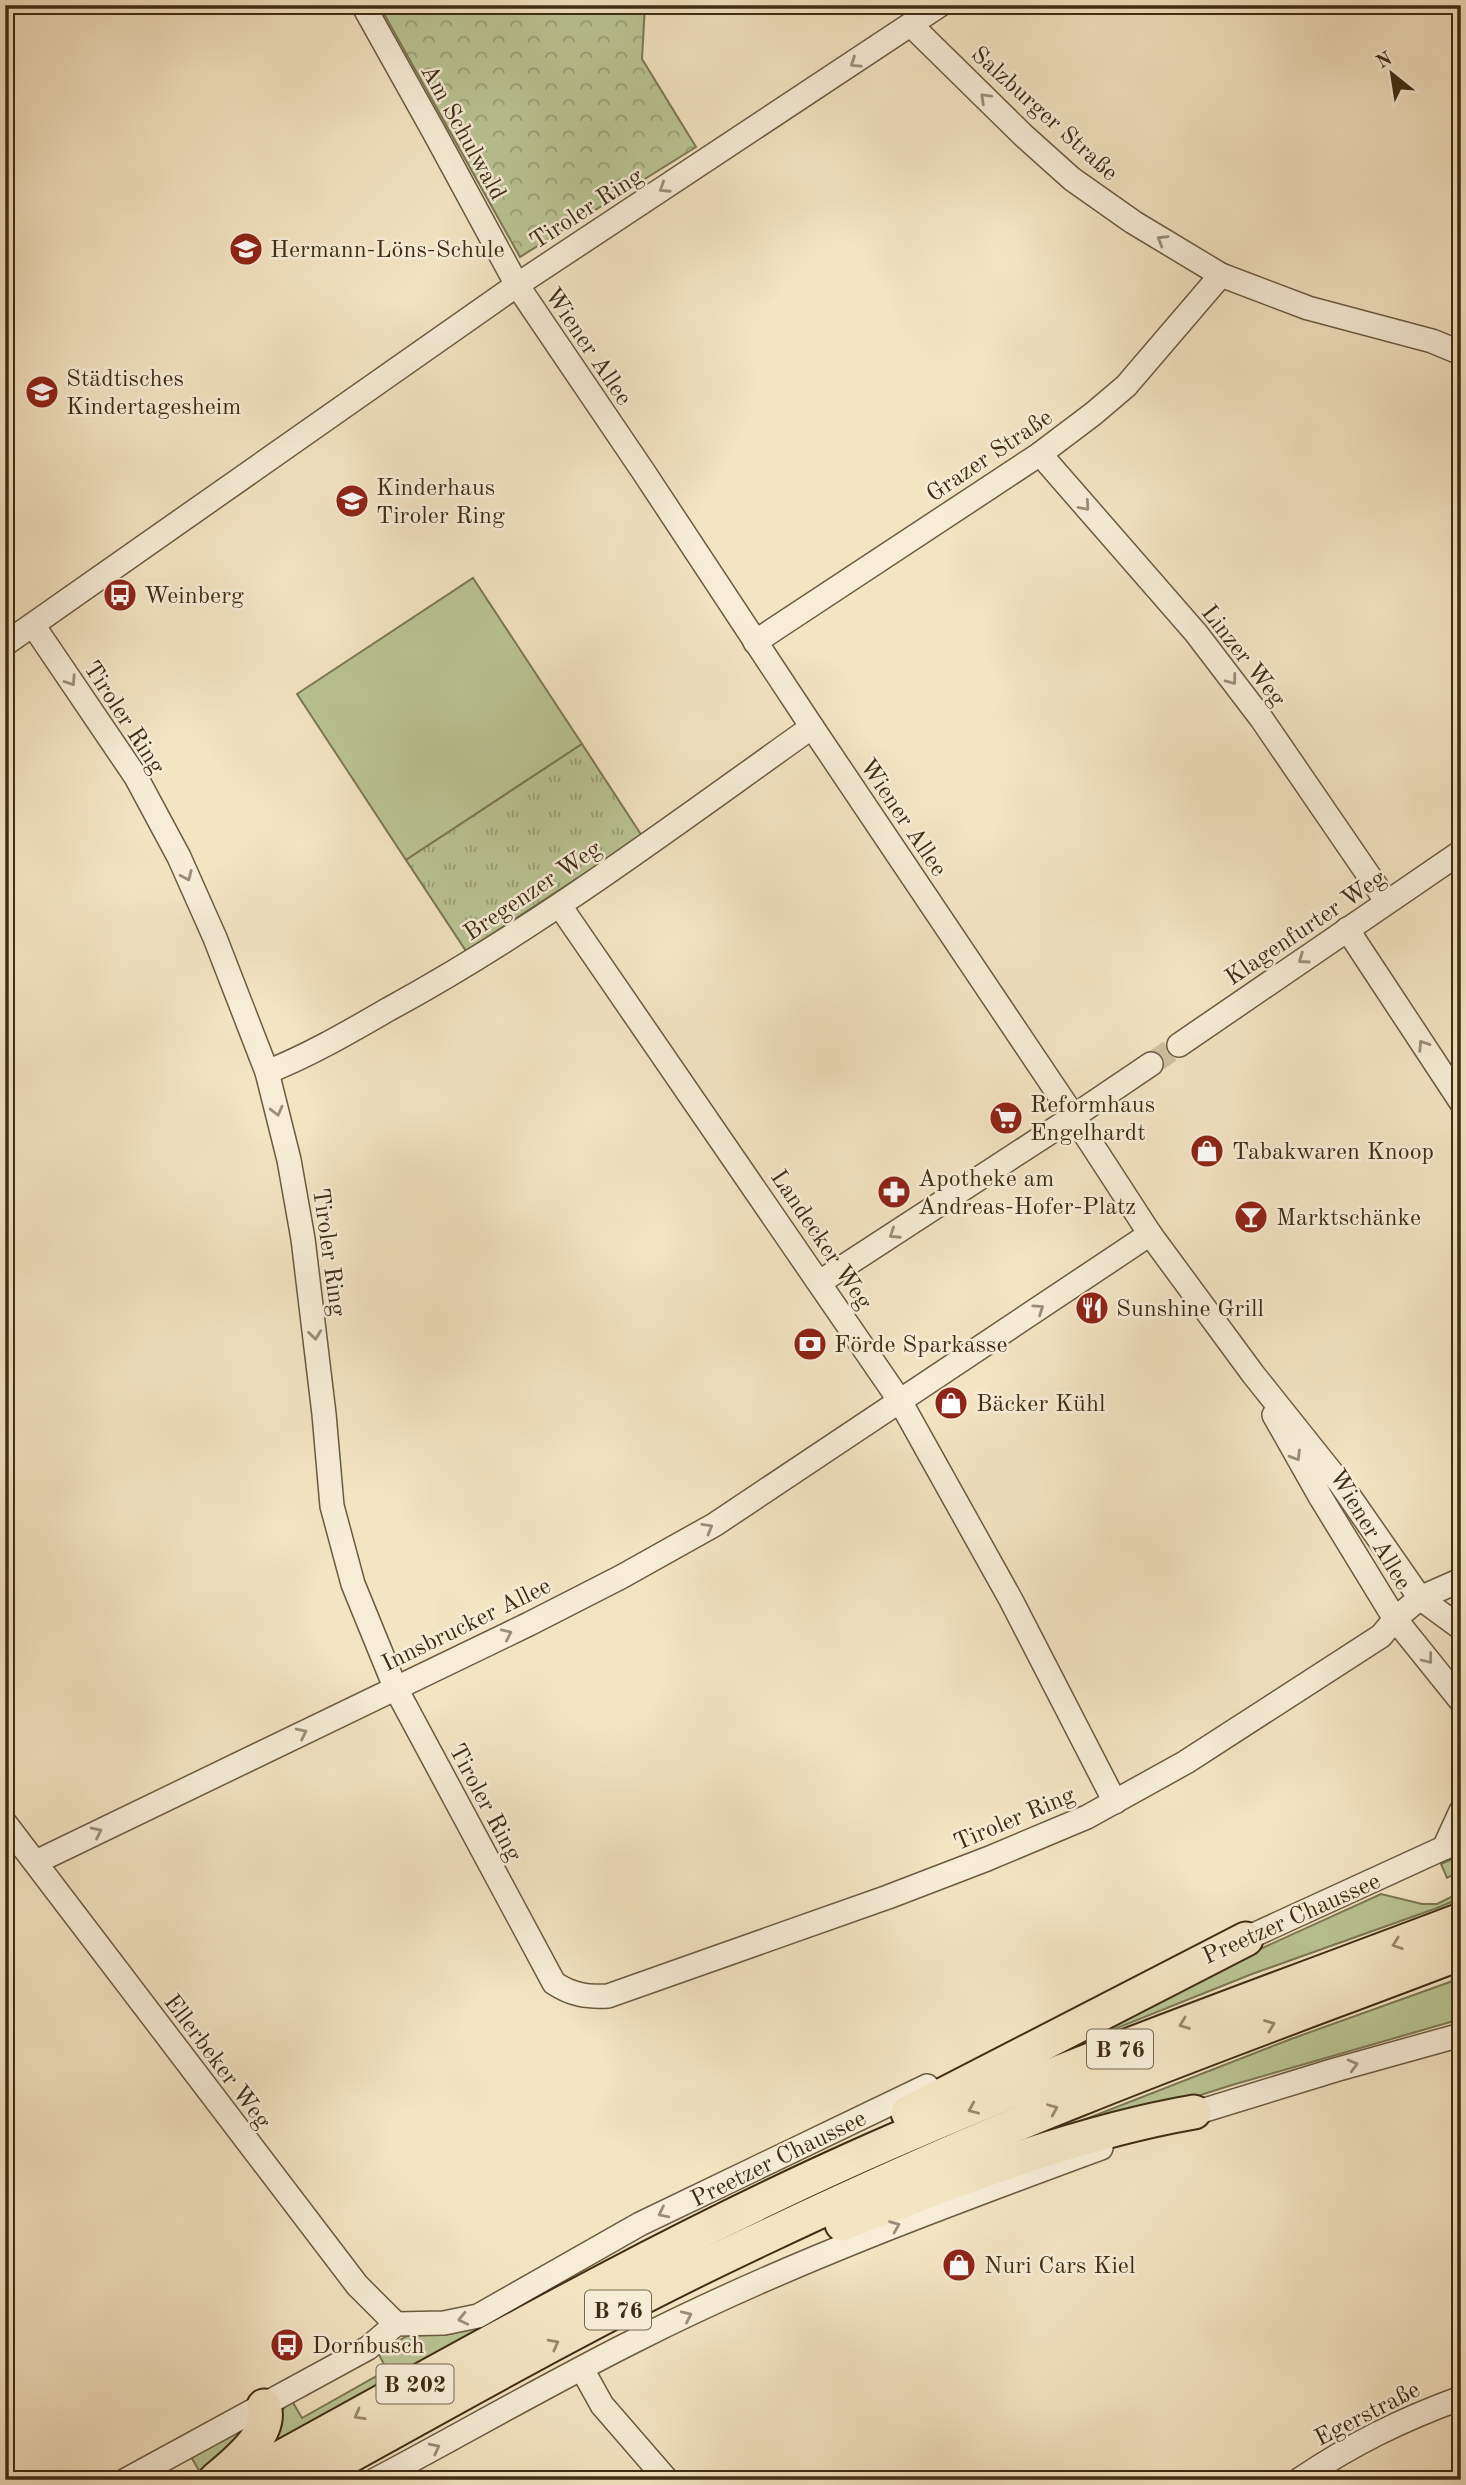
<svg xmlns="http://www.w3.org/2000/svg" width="1466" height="2485" font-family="'Old Standard TT',serif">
  <defs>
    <pattern id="forest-crowns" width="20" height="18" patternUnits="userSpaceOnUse" patternTransform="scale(1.75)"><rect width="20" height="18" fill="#bac494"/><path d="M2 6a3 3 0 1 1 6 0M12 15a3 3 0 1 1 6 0" fill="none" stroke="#99a078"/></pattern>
    <pattern id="park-tufts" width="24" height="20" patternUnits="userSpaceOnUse" patternTransform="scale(1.75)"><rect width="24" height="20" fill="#bac494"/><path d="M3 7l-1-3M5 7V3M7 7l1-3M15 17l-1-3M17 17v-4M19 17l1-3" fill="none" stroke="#99a078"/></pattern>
  </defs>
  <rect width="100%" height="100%" fill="#f3e4c2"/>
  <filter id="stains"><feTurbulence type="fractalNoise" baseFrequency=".00286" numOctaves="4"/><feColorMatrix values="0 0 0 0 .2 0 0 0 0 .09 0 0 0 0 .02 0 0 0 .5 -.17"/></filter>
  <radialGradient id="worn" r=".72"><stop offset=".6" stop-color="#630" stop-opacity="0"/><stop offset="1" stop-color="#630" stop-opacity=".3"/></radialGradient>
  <g fill="#bac494" stroke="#7c7854" stroke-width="2">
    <polygon points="473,578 582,744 406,860 297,694"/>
    <polygon points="1461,1855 1461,1871 1447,1878 1441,1864"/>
    <polygon points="1461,1892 1461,1898 1437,1908 1252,1974 1042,2058 1225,1965 1381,1894 1422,1904 1437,1904"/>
    <polygon points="1461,1978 1461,2019 1232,2085 1053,2142 1060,2129 1291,2039"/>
    <path d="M489 2323 257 2455C268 2439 277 2410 292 2401L302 2418 387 2370 378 2353 407 2336 450 2334Z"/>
    <polygon points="249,2425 254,2429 201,2474 191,2457"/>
  </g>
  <polygon fill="url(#forest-crowns)" stroke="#7c7854" stroke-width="2" points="379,5 645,5 642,59 696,147 520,257"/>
  <polygon fill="url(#park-tufts)" stroke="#7c7854" stroke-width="2" points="582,744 642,836 466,951 406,860"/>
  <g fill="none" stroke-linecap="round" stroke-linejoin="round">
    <polyline stroke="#cfbf9f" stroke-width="23" stroke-dasharray="23 11" stroke-linecap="butt" points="1151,1064 1179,1045"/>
    <defs>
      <g id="minor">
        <polyline points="363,5 434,132 517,285 643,471 812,727 1074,1117 1150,1234 1253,1374 1340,1483 1420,1598 1461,1628"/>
        <polyline points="911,25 1023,135 1072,179 1133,222 1221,275 1308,308 1432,341 1461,353"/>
        <polyline points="1040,454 1196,633 1261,718 1387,902"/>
        <path d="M33 625 136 777 179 857 215 938 267 1072 289 1160 303 1239 324 1414 332 1506 353 1584 395 1687 554 1983C572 1995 587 1997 608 1996L888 1897 987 1859 1087 1817 1186 1762 1381 1636 1395 1619 1420 1598 1461 1580"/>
        <polyline points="755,642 1040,454 1093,414 1126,386 1221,275"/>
        <polyline points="5,644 517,285 940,5"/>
        <polyline points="560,906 900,1401 1011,1600 1115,1802"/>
        <polyline points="1347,929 1461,1102"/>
        <polyline points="1179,1045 1461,852"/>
        <path d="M267 1072C310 1055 349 1032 389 1009 538 928 674 825 812 727"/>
        <polyline points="820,1282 1058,1127 1151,1064"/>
        <polyline points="1274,1415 1321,1498 1395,1619 1461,1701"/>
        <polyline points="5,1823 357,2285 396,2324"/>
        <polyline points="1444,1848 1461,1811"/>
        <polyline points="36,1862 529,1624 621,1577 714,1525 1150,1234"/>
        <polyline points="1234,1944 1461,1840"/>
        <polyline points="1182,2117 1335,2070 1461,2035"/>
        <polyline points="582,2369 602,2405 667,2480"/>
        <polyline points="126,2480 368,2348 396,2324 444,2323 478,2316 640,2224 927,2086"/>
        <path d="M375 2480C462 2434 548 2384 636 2340 786 2264 944 2206 1101 2148"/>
        <path d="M1299 2480C1352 2444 1401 2420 1461 2398"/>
      </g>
      <g id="highway">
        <polyline points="908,2113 1246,1939"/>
        <path d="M842 2224C956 2180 1073 2133 1194 2112"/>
        <path d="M215 2480C235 2463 273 2434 264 2406"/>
        <path d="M240 2480C443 2369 645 2252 857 2157 1054 2069 1258 1997 1461 1920"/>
        <path d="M306 2480C451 2400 596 2317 746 2246 855 2194 966 2144 1079 2099 1205 2048 1333 2002 1461 1953"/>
      </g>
    </defs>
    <use href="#minor" stroke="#6c5b40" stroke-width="26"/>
    <use href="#highway" stroke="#3f2d14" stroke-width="37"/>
    <use href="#minor" stroke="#f7edd7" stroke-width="23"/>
    <use href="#highway" stroke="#f3e4c2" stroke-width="33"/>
  </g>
  <defs><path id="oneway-chevron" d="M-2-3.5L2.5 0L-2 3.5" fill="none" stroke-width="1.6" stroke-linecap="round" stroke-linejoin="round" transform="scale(1.75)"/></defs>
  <g stroke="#9b8d76">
    <use href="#oneway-chevron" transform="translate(855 63) rotate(146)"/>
    <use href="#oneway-chevron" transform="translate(985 98) rotate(-136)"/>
    <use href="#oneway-chevron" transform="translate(664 188) rotate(147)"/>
    <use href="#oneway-chevron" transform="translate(1162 240) rotate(-149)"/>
    <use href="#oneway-chevron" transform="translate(1085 506) rotate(49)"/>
    <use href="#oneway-chevron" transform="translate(1232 680) rotate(53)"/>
    <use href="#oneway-chevron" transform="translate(71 681) rotate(56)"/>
    <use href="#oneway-chevron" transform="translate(187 876) rotate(66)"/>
    <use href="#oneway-chevron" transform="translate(1303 959) rotate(145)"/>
    <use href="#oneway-chevron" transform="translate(1423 1045) rotate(-123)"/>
    <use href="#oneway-chevron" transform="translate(277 1111) rotate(76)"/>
    <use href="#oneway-chevron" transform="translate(894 1234) rotate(147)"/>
    <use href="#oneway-chevron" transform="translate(1039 1309) rotate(-34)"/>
    <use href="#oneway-chevron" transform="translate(315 1335) rotate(83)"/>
    <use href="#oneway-chevron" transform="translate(1296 1456) rotate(59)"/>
    <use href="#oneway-chevron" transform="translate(708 1528) rotate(-30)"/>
    <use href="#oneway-chevron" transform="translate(507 1634) rotate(-25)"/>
    <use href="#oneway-chevron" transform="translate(1428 1659) rotate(52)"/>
    <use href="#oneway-chevron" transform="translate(302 1733) rotate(-26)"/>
    <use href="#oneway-chevron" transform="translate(97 1832) rotate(-26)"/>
    <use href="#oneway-chevron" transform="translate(1353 2065) rotate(-15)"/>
    <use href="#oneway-chevron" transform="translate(663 2213) rotate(154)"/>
    <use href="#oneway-chevron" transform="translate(895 2226) rotate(-22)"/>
    <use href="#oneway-chevron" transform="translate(687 2316) rotate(-25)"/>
    <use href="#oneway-chevron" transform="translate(463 2319) rotate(167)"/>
    <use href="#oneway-chevron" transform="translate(435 2448) rotate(-27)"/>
  </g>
  <g stroke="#99886b">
    <use href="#oneway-chevron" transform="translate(1397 1944) rotate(160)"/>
    <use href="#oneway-chevron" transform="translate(1184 2024) rotate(159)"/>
    <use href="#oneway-chevron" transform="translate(1270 2025) rotate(-21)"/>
    <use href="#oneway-chevron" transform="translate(973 2109) rotate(157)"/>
    <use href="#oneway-chevron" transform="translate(1053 2109) rotate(-23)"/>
    <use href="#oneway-chevron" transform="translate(554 2344) rotate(-28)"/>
    <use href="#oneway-chevron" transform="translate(359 2415) rotate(151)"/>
  </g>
  <defs>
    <symbol id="school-disc" viewBox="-11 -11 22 22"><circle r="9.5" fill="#8f2418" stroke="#f7edd7"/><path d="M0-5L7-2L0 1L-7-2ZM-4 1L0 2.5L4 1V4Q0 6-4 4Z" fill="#fff"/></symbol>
    <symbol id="bus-disc" viewBox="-11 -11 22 22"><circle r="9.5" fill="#8f2418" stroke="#f7edd7"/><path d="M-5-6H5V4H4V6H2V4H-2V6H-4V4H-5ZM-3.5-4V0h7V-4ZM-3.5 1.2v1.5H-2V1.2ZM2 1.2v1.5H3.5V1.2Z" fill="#fff"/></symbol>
    <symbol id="supermarket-disc" viewBox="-11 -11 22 22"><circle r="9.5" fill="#8f2418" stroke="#f7edd7"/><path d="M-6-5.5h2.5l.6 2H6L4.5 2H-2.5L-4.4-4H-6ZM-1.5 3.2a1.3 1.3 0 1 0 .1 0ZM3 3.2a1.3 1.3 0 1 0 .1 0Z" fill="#fff"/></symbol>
    <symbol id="shop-disc" viewBox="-11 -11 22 22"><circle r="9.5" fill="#8f2418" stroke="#f7edd7"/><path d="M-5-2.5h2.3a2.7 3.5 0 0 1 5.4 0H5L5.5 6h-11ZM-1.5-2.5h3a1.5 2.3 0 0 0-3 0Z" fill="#fff"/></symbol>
    <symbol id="pharmacy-disc" viewBox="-11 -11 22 22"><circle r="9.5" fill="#8f2418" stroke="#f7edd7"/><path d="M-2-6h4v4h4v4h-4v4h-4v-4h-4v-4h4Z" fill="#fff"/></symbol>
    <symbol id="bar-disc" viewBox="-11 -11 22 22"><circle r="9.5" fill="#8f2418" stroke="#f7edd7"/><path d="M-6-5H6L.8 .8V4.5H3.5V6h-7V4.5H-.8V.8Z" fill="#fff"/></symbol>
    <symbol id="restaurant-disc" viewBox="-11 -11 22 22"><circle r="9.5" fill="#8f2418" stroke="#f7edd7"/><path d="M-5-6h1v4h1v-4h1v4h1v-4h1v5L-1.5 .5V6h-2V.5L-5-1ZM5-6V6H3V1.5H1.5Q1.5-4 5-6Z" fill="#fff"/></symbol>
    <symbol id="bank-disc" viewBox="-11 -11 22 22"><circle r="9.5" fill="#8f2418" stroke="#f7edd7"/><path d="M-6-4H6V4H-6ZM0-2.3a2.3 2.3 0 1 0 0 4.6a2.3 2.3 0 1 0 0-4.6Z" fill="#fff"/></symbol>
  </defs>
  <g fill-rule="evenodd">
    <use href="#school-disc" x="227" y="230" width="38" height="38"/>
    <use href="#school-disc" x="23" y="373" width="38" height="38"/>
    <use href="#school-disc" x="333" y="482" width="38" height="38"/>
    <use href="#bus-disc" x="101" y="576" width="38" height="38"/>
    <use href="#supermarket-disc" x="987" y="1099" width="38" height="38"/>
    <use href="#shop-disc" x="1188" y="1132" width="38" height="38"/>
    <use href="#pharmacy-disc" x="875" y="1173" width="38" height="38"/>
    <use href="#bar-disc" x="1232" y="1198" width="38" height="38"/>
    <use href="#restaurant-disc" x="1073" y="1289" width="38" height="38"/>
    <use href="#bank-disc" x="791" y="1325" width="38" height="38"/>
    <use href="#shop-disc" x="932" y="1384" width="38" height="38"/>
    <use href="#shop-disc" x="940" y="2246" width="38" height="38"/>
    <use href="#bus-disc" x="268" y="2326" width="38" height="38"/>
  </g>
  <g text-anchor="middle" stroke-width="5" stroke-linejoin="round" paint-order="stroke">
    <g fill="#f7edd7" stroke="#76674e" stroke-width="2">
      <rect x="1087" y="2029.5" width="66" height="39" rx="5"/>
      <rect x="585" y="2290.5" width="66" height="39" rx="5"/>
      <rect x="376.5" y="2364.5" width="77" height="39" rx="5"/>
    </g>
    <g font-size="23" font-weight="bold" fill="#3f2d14">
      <text x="1120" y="2057">B 76</text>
      <text x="618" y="2318">B 76</text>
      <text x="415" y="2392">B 202</text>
    </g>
    <g font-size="24" fill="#3f2d14" stroke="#f7edd7">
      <text transform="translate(1045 113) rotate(42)" y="8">Salzburger Straße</text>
      <text transform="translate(464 132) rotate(61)" y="8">Am Schulwald</text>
      <text transform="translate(586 208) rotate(-33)" y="8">Tiroler Ring</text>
      <text transform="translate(589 346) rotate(56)" y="8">Wiener Allee</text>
      <text transform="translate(989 455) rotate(-34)" y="8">Grazer Straße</text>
      <text transform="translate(1244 655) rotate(52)" y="8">Linzer Weg</text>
      <text transform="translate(125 717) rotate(57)" y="8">Tiroler Ring</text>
      <text transform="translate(904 817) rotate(56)" y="8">Wiener Allee</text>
      <text transform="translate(532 890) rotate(-34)" y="8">Bregenzer Weg</text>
      <text transform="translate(1305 927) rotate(-34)" y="8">Klagenfurter Weg</text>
      <text transform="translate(822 1239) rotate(56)" y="8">Landecker Weg</text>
      <text transform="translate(330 1252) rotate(82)" y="8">Tiroler Ring</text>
      <text transform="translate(1371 1529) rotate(59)" y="8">Wiener Allee</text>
      <text transform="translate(466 1624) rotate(-26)" y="8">Innsbrucker Allee</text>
      <text transform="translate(486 1802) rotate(62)" y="8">Tiroler Ring</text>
      <text transform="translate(1014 1818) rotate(-23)" y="8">Tiroler Ring</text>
      <text transform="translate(1291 1918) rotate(-24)" y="8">Preetzer Chaussee</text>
      <text transform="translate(218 2061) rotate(53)" y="8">Ellerbeker Weg</text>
      <text transform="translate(778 2158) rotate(-26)" y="8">Preetzer Chaussee</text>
      <text transform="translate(1367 2413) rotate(-27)" y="8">Egerstraße</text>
    </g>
    <g font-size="24" fill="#3f2d14" stroke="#f7edd7" text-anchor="start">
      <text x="270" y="257">Hermann-Löns-Schule</text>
      <text x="66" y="386">Städtisches<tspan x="66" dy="28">Kindertagesheim</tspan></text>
      <text x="376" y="495">Kinderhaus<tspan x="376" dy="28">Tiroler Ring</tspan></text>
      <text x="144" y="603">Weinberg</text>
      <text x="1030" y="1112">Reformhaus<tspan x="1030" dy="28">Engelhardt</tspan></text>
      <text x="1232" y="1159">Tabakwaren Knoop</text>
      <text x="918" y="1186">Apotheke am<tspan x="918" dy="28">Andreas-Hofer-Platz</tspan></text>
      <text x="1276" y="1225">Marktschänke</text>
      <text x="1116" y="1316">Sunshine Grill</text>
      <text x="834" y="1352">Förde Sparkasse</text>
      <text x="976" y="1411">Bäcker Kühl</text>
      <text x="984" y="2273">Nuri Cars Kiel</text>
      <text x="312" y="2353">Dornbusch</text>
    </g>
  </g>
  <rect width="1466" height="2485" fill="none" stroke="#f3e4c2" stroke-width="28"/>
  <rect x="7" y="7" width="1452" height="2471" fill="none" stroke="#3f2d14" stroke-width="3.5"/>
  <rect x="14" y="14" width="1438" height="2457" fill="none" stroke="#3f2d14" stroke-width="2"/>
  <g transform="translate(1392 74) rotate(330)" stroke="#f7edd7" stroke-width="5" paint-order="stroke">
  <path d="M0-5L12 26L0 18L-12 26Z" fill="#3f2d14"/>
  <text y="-10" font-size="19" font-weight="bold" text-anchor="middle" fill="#3f2d14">N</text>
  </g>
  <rect width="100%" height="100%" filter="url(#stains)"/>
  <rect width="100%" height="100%" fill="url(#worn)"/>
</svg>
